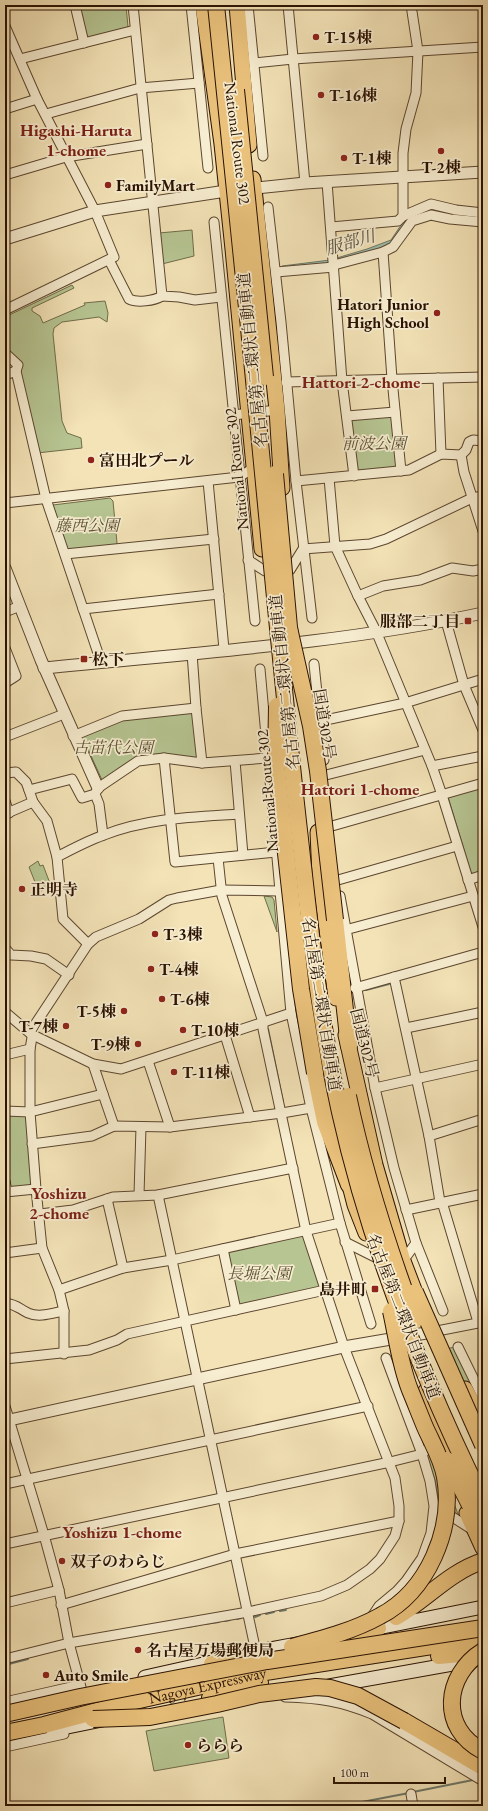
<svg xmlns="http://www.w3.org/2000/svg" width="488" height="1811" font-family="'EB Garamond','Noto Serif JP',serif">
  <rect width="100%" height="100%" fill="#f3e3b7"/>
  <filter id="stains"><feTurbulence type="fractalNoise" baseFrequency=".005" numOctaves="4"/><feColorMatrix values="0 0 0 0 .2 0 0 0 0 .09 0 0 0 0 .02 0 0 0 .5 -.17"/></filter>
  <radialGradient id="worn" r=".72"><stop offset=".6" stop-color="#630" stop-opacity="0"/><stop offset="1" stop-color="#630" stop-opacity=".3"/></radialGradient>
  <g fill="#b6c592" stroke="#706c4a">
    <polygon points="78,5 126,5 128,27 87,38"/>
    <polygon points="192,230 194,256 162,264 159,233"/>
    <polygon points="72,285 74,288 32,308 32,311 40,316 43,323 85,305 84,303 105,301 108,313 107,322 99,317 62,322 54,328 53,334 62,421 67,433 81,438 82,448 37,453 19,372 5,350 5,317"/>
    <polygon points="392,416 397,467 357,471 351,420"/>
    <polygon points="110,498 113,501 117,543 115,546 70,550 66,549 51,507 53,505"/>
    <polygon points="191,712 195,715 198,757 196,759 137,757 105,780 102,780 83,738 84,736 122,719"/>
    <polygon points="483,785 483,872 475,874 471,873 448,797"/>
    <polygon points="38,861 40,866 43,865 51,886 39,892 29,867"/>
    <polygon points="264,896 272,897 274,900 277,932"/>
    <polygon points="5,1115 25,1116 27,1118 32,1183 30,1186 11,1187 9,1185 5,1163"/>
    <polygon points="301,1235 305,1237 320,1286 318,1289 239,1306 226,1254 228,1251"/>
    <polygon points="456,1347 459,1355 457,1356 459,1359 461,1359 483,1406 483,1413 478,1415 444,1349"/>
    <polygon points="433,1450 460,1519 439,1504 435,1480 427,1456"/>
    <polygon points="223,1717 229,1758 154,1771 146,1731"/>
  </g>
  <path fill="#9bbead" stroke="#6e7969" d="M429 208 483 215V219L451 216 429 212C417 222 405 235 392 243 360 262 317 266 282 269V266L330 260 367 249 391 240 401 225 411 215Z"/>
  <g fill="none" stroke-linecap="round" stroke-linejoin="round">
    <g stroke="#6e7969" stroke-width="2">
      <polyline points="366,990 389,984"/>
      <polyline points="268,1029 283,1102"/>
      <polyline points="361,1378 364,1386"/>
      <polyline points="280,1611 286,1610"/>
      <polyline points="266,1614 274,1612"/>
      <polyline points="255,1617 260,1615"/>
      <polyline points="237,1619 241,1618"/>
      <polyline points="225,1621 230,1620"/>
      <polyline points="204,1624 219,1622"/>
      <polyline points="188,1627 198,1625"/>
      <polyline points="5,1665 28,1659"/>
      <polyline points="413,1792 473,1780"/>
      <polyline points="341,1806 409,1793"/>
    </g>
    <defs>
      <g id="minor">
        <polyline points="75,5 84,43"/>
        <polyline points="133,5 162,296 179,297 195,300 221,297"/>
        <polyline points="191,5 208,168"/>
        <polyline points="248,5 263,156"/>
        <polyline points="288,5 305,183"/>
        <polyline points="5,26 37,99 95,211 114,257 5,310"/>
        <polyline points="20,59 135,30"/>
        <polyline points="254,63 293,59 483,47"/>
        <polyline points="5,109 37,99"/>
        <polyline points="46,114 140,88 199,83"/>
        <polyline points="5,175 66,157 147,144"/>
        <polyline points="327,182 342,381 354,476"/>
        <polyline points="268,207 281,322 296,481 312,618"/>
        <polyline points="403,216 431,204 456,210 483,213"/>
        <polyline points="214,222 255,621"/>
        <polyline points="331,227 398,221 403,216 403,153 406,129 416,93 418,51 411,5"/>
        <polyline points="383,252 392,379 401,471"/>
        <path d="M109 260 129 299C137 303 154 301 162 296"/>
        <polyline points="334,265 383,252 393,247 412,221 431,215 450,219 483,222"/>
        <polyline points="276,272 334,267"/>
        <polyline points="5,353 18,365 16,371"/>
        <polyline points="5,375 16,371 46,499 101,662"/>
        <polyline points="438,378 441,454"/>
        <polyline points="286,382 483,377"/>
        <polyline points="233,415 277,410"/>
        <polyline points="347,416 395,412"/>
        <polyline points="461,455 464,472 483,531"/>
        <polyline points="329,478 335,546 358,596 376,631 432,766 442,795 483,927"/>
        <polyline points="208,481 224,649"/>
        <polyline points="296,481 409,470 441,454 461,455 466,450 469,442 473,440 483,441"/>
        <polyline points="5,503 239,477 255,467"/>
        <polyline points="65,554 214,539"/>
        <polyline points="248,560 265,571"/>
        <polyline points="290,570 303,549 370,544 386,539 472,498 483,496"/>
        <polyline points="358,596 383,586 420,580 452,568 473,571 483,569"/>
        <polyline points="83,609 219,594"/>
        <polyline points="5,612 20,606"/>
        <polyline points="446,621 464,685 483,730"/>
        <polyline points="5,648 16,676 5,683"/>
        <polyline points="192,653 196,708 202,763"/>
        <polyline points="314,664 324,760"/>
        <polyline points="260,669 291,1013 311,1108 340,1223 371,1324"/>
        <polyline points="321,721 405,703 483,679"/>
        <polyline points="73,736 122,716 196,708"/>
        <polyline points="5,737 64,714"/>
        <polyline points="164,758 175,862 276,852"/>
        <polyline points="235,761 243,855"/>
        <polyline points="432,766 483,756"/>
        <polyline points="5,773 16,772 26,782 29,790"/>
        <polyline points="326,775 425,750"/>
        <polyline points="95,794 99,804 103,835"/>
        <polyline points="5,801 9,813"/>
        <polyline points="33,802 47,821 57,857"/>
        <polyline points="5,814 33,802 29,790 72,779 82,798 95,794 98,788 138,761 164,758 202,763 268,758"/>
        <polyline points="332,826 483,783"/>
        <polyline points="338,880 457,846"/>
        <polyline points="468,880 483,875"/>
        <polyline points="340,896 375,1088 394,1168 416,1243 443,1311"/>
        <polyline points="345,930 473,896"/>
        <path d="M88 944 63 919 57 857C72 849 87 841 104 835 147 818 194 817 239 814"/>
        <polyline points="5,948 11,955 31,956 46,959 69,975"/>
        <polyline points="394,977 429,1136 440,1202"/>
        <polyline points="355,988 483,952"/>
        <polyline points="5,1012 31,1034 93,1064 121,1069 291,1013"/>
        <polyline points="406,1028 483,1012"/>
        <polyline points="225,1035 250,1117"/>
        <polyline points="5,1055 30,1049"/>
        <polyline points="148,1061 170,1127"/>
        <polyline points="93,1064 103,1094"/>
        <polyline points="375,1088 483,1064"/>
        <polyline points="5,1111 30,1112 103,1094 114,1126"/>
        <polyline points="429,1136 483,1119"/>
        <polyline points="32,1144 92,1136 114,1126 170,1127 282,1113 311,1108"/>
        <polyline points="5,1181 7,1191"/>
        <polyline points="5,1192 36,1189"/>
        <polyline points="139,1195 141,1127"/>
        <polyline points="158,1195 256,1652"/>
        <polyline points="107,1199 123,1268"/>
        <polyline points="442,1202 478,1322"/>
        <polyline points="406,1210 483,1194"/>
        <polyline points="40,1214 73,1210 113,1197 158,1195 293,1168"/>
        <polyline points="345,1242 375,1257"/>
        <polyline points="223,1249 236,1310"/>
        <polyline points="5,1253 42,1248"/>
        <polyline points="403,1261 416,1243"/>
        <polyline points="59,1290 123,1268 172,1260 340,1223"/>
        <path d="M5 1303C18 1305 18 1308 28 1313 39 1318 53 1313 64 1311"/>
        <polyline points="432,1332 483,1322"/>
        <polyline points="458,1347 483,1398"/>
        <polyline points="64,1354 64,1311 59,1290 42,1248 36,1189 30,1112 30,1049 34,1026 88,944 96,937 139,919 169,900 177,898 221,890 279,891"/>
        <polyline points="5,1359 89,1350 117,1340 127,1334 325,1290"/>
        <polyline points="5,1406 44,1535 59,1590 69,1643 82,1691"/>
        <polyline points="5,1484 368,1406"/>
        <polyline points="443,1511 473,1530"/>
        <polyline points="5,1544 390,1462 422,1454 435,1442"/>
        <polyline points="5,1603 59,1590"/>
        <polyline points="61,1605 235,1554 399,1521"/>
        <polyline points="371,1618 379,1606 397,1591 406,1581 422,1558 431,1533 434,1506 430,1481 422,1454 386,1358"/>
        <polyline points="5,1659 69,1643 248,1612 321,1596 347,1585 370,1569 380,1559 395,1536 399,1521 399,1506 395,1478 344,1347 306,1231 263,1029 263,1022 222,896 218,858"/>
        <path d="M285 1697C319 1698 341 1701 372 1714L483 1781"/>
        <polyline points="5,1702 80,1685"/>
        <polyline points="5,1747 64,1734"/>
        <polyline points="411,1794 413,1806"/>
      </g>
      <g id="tertiary">
        <polyline points="5,239 95,211 226,191 305,183 483,172"/>
        <polyline points="5,568 41,660 98,788"/>
        <path d="M44 668C191 653 339 644 483 613"/>
        <polyline points="5,1421 344,1347 432,1332"/>
      </g>
      <g id="secondary">
        <polyline points="368,1630 483,1607"/>
        <polyline points="254,1652 302,1643"/>
        <polyline points="145,1677 221,1660"/>
        <polyline points="329,1686 475,1660"/>
        <polyline points="53,1730 102,1720"/>
      </g>
      <g id="trunk">
        <polyline points="203,5 222,144 233,249 262,549"/>
        <polyline points="237,5 249,145"/>
        <polyline points="253,179 277,410 282,488"/>
        <polyline points="318,832 320,877 336,998"/>
        <polyline points="315,1033 334,1119"/>
        <polyline points="346,1035 375,1165 403,1261 419,1303"/>
        <polyline points="347,1174 355,1205 366,1233"/>
        <polyline points="465,1389 483,1422"/>
        <polyline points="426,1391 451,1468"/>
        <polyline points="467,1513 483,1548"/>
      </g>
      <g id="motorway">
        <polyline points="335,920 349,1046"/>
        <polyline points="315,1073 325,1122 349,1185"/>
        <polyline points="470,1505 483,1530"/>
        <path d="M396 1617C426 1600 449 1572 483 1561"/>
        <polyline points="336,1642 378,1628"/>
        <polyline points="439,1656 460,1654 483,1653"/>
        <polyline points="212,1664 265,1652"/>
        <polyline points="210,1698 260,1683"/>
        <polyline points="404,1721 483,1767"/>
        <path id="s1" d="M5 1733 44 1725 135 1701 259 1673 483 1638"/>
      </g>
    </defs>
    <use href="#minor" stroke="#5c462f" stroke-width="11"/>
    <use href="#tertiary" stroke="#5c462f" stroke-width="13"/>
    <use href="#secondary" stroke="#2a1202" stroke-width="15"/>
    <use href="#trunk" stroke="#2a1202" stroke-width="17"/>
    <use href="#motorway" stroke="#2a1202" stroke-width="18"/>
    <use href="#minor" stroke="#f7edd0" stroke-width="9"/>
    <use href="#tertiary" stroke="#f7edd0" stroke-width="11"/>
    <use href="#secondary" stroke="#f7edd0" stroke-width="13"/>
    <use href="#trunk" stroke="#eac27c" stroke-width="15"/>
    <use href="#motorway" stroke="#eac27c" stroke-width="16"/>
    <defs>
      <g id="motorway-bridge">
        <path d="M216 5C235 189 254 372 271 556 280 650 289 744 300 839 310 930 320 1022 340 1112 370 1247 422 1377 483 1501"/>
        <polyline points="236,90 265,377"/>
        <polyline points="275,474 290,638"/>
        <polyline points="289,628 311,726 318,771 335,920"/>
        <polyline points="277,706 276,763 301,989 315,1073"/>
        <path d="M348 1096C364 1172 388 1247 415 1320"/>
        <polyline points="415,1292 483,1445"/>
        <polyline points="447,1460 470,1505"/>
        <path d="M292 1647C322 1639 353 1631 380 1616 428 1591 454 1529 445 1477 442 1459 432 1443 425 1427 420 1415 415 1402 410 1390 400 1365 397 1338 391 1311"/>
        <path d="M483 1651C444 1675 439 1729 483 1751"/>
        <polyline points="5,1714 80,1697 267,1661 483,1628"/>
        <polyline points="93,1719 150,1717 217,1704 259,1694 316,1687 330,1688 358,1696 404,1721"/>
      </g>
    </defs>
    <use href="#motorway-bridge" stroke="#2a1202" stroke-width="18" stroke-linecap="butt"/>
    <use href="#motorway-bridge" stroke="#eac27c" stroke-width="16"/>
  </g>
  <g fill="#8f2418" stroke="#f7edd0" stroke-width="1.5">
    <circle cx="316" cy="37" r="4"/>
    <circle cx="321" cy="95" r="4"/>
    <circle cx="441" cy="151" r="4"/>
    <circle cx="344" cy="158" r="4"/>
    <circle cx="108" cy="185" r="4"/>
    <circle cx="437" cy="313" r="4"/>
    <circle cx="91" cy="460" r="4"/>
    <rect x="464" y="617" width="8" height="8" rx="2"/>
    <rect x="80" y="655" width="8" height="8" rx="2"/>
    <circle cx="22" cy="889" r="4"/>
    <circle cx="155" cy="934" r="4"/>
    <circle cx="151" cy="969" r="4"/>
    <circle cx="162" cy="999" r="4"/>
    <circle cx="124" cy="1011" r="4"/>
    <circle cx="66" cy="1026" r="4"/>
    <circle cx="183" cy="1030" r="4"/>
    <circle cx="138" cy="1044" r="4"/>
    <circle cx="174" cy="1072" r="4"/>
    <rect x="371" y="1285" width="8" height="8" rx="2"/>
    <circle cx="62" cy="1561" r="4"/>
    <circle cx="138" cy="1650" r="4"/>
    <circle cx="46" cy="1675" r="4"/>
    <circle cx="188" cy="1745" r="4"/>
  </g>
  <g text-anchor="middle" stroke-width="3.5" stroke-linejoin="round" paint-order="stroke">
    <g font-size="16" font-weight="bold" fill="#2a1202" stroke="#f7edd0" text-anchor="start">
      <text x="324" y="43">T-15棟</text>
      <text x="329" y="101">T-16棟</text>
      <text x="352" y="164">T-1棟</text>
      <text x="441" y="173" text-anchor="middle">T-2棟</text>
      <text x="116" y="191">FamilyMart</text>
      <text x="429" y="310" text-anchor="end">Hatori Junior<tspan x="429" dy="18">High School</tspan></text>
      <text x="99" y="466">富田北プール</text>
      <text x="460" y="627" text-anchor="end">服部二丁目</text>
      <text x="92" y="665">松下</text>
      <text x="30" y="895">正明寺</text>
      <text x="163" y="940">T-3棟</text>
      <text x="159" y="975">T-4棟</text>
      <text x="170" y="1005">T-6棟</text>
      <text x="116" y="1017" text-anchor="end">T-5棟</text>
      <text x="58" y="1032" text-anchor="end">T-7棟</text>
      <text x="191" y="1036">T-10棟</text>
      <text x="130" y="1050" text-anchor="end">T-9棟</text>
      <text x="182" y="1078">T-11棟</text>
      <text x="367" y="1295" text-anchor="end">島井町</text>
      <text x="70" y="1567">双子のわらじ</text>
      <text x="146" y="1656">名古屋万場郵便局</text>
      <text x="54" y="1681">Auto Smile</text>
      <text x="196" y="1751">ららら</text>
    </g>
    <g font-size="16" fill="#2a1202" stroke="#f7edd0">
      <text transform="translate(238 143) rotate(83)" y="6">National Route 302</text>
      <text transform="translate(252 360) rotate(-96)" y="6">名古屋第二環状自動車道</text>
      <text transform="translate(236 469) rotate(-96)" y="6">National Route 302</text>
      <text transform="translate(284 682) rotate(-96)" y="6">名古屋第二環状自動車道</text>
      <text transform="translate(325 724) rotate(81)" y="6">国道302号</text>
      <text transform="translate(267 791) rotate(-95)" y="6">National Route 302</text>
      <text transform="translate(322 1004) rotate(81)" y="6">名古屋第二環状自動車道</text>
      <text transform="translate(365 1043) rotate(76)" y="6">国道302号</text>
      <text transform="translate(404 1316) rotate(69)" y="6">名古屋第二環状自動車道</text>
      <text dy="6" stroke="none"><textPath href="#s1" startOffset="208">Nagoya Expressway</textPath></text>
    </g>
    <g font-size="16" font-style="italic" fill="#5b5134" stroke="#f7edd0">
      <text x="374" y="449">前波公園</text>
      <text x="87" y="531">藤西公園</text>
      <text x="113" y="753">古苗代公園</text>
      <text x="259" y="1279">長堀公園</text>
    </g>
    <g font-size="17" font-weight="bold" fill="#7a1f14" stroke="#f7edd0">
      <text x="76" y="136">Higashi-Haruta<tspan x="76" dy="20">1-chome</tspan></text>
      <text x="361" y="388">Hattori 2-chome</text>
      <text x="360" y="795">Hattori 1-chome</text>
      <text x="59" y="1199">Yoshizu<tspan x="59" dy="20">2-chome</tspan></text>
      <text x="122" y="1538">Yoshizu 1-chome</text>
    </g>
    <g font-size="17" font-style="italic" fill="#524e3e" stroke="#f7edd0">
      <text transform="translate(350 242) rotate(-16)" y="6">服部川</text>
    </g>
  </g>
  <rect width="488" height="1811" fill="none" stroke="#f3e3b7" stroke-width="20"/>
  <rect x="6" y="6" width="476" height="1799" fill="none" stroke="#2a1202" stroke-width="2"/>
  <rect x="10" y="10" width="468" height="1791" fill="none" stroke="#2a1202"/>
  <path d="M334 1777v6h111v-6" fill="none" stroke="#2a1202" stroke-width="2"/>
  <text x="340" y="1777" font-size="12" fill="#2a1202" stroke="#f7edd0" stroke-width="3" paint-order="stroke">100 m</text>
  <rect width="100%" height="100%" filter="url(#stains)"/>
  <rect width="100%" height="100%" fill="url(#worn)"/>
</svg>
